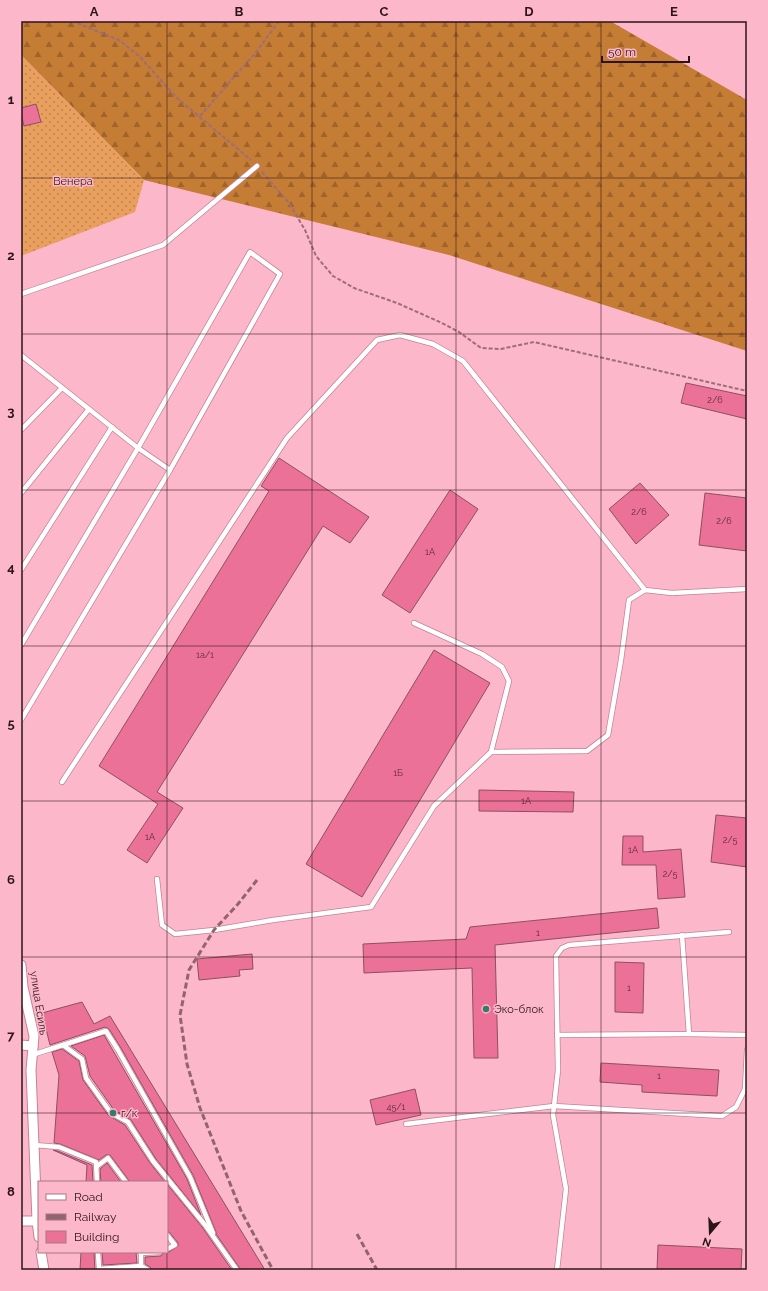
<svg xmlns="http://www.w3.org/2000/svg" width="768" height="1291" font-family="Raleway,sans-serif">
  <defs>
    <pattern id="forest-firs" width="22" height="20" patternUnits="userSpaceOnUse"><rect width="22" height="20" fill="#c57c34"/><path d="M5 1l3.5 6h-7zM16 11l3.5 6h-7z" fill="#a0642b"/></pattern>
    <pattern id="garden-dots" width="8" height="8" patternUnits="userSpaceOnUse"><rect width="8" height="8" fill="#e9a05e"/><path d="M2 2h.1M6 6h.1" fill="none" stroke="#bd814d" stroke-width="1.8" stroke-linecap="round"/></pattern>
  </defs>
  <rect width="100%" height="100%" fill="#fdb7ca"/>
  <polygon fill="url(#forest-firs)" points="21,21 610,21 747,100 747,351 449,255 144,180 21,55"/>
  <polygon fill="url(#garden-dots)" points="21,55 144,180 135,212 21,256"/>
  <g fill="#eb7198" stroke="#8c5062">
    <polygon points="36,104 41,122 24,126 21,114 21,108"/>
    <polygon points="686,383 747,396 747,419 681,403"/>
    <polygon points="279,458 369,517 350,543 323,526 157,792 183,808 147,863 127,850 158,804 99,766 269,491 261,486"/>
    <polygon points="640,483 669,515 636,544 609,509"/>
    <polygon points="450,490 478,509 410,613 382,595"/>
    <polygon points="705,493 747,498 747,551 699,545"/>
    <polygon points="434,650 490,683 362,897 306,864"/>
    <polygon points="479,790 574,792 573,812 479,811"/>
    <polygon points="716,815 747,818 747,867 711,862"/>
    <polygon points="623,836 643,836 643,852 681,849 685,897 658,899 656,865 622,865"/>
    <polygon points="657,908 659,928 495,945 498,1058 474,1058 472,968 364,973 363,944 466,939 470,927"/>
    <polygon points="252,954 253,969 239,970 240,976 199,980 197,959"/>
    <polygon points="615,962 644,963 643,1013 615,1012"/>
    <polygon points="82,1002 94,1024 110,1016 265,1270 241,1270 216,1234 216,1232 193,1175 121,1048 109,1029 105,1027 50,1045 42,1013"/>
    <polygon points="104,1035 187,1179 201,1215 156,1159 131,1120 114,1110 90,1076 85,1056 71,1046"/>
    <polygon points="62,1049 79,1061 83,1080 108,1115 125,1125 150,1163 165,1182 130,1182 110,1155 106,1155 99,1160 60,1144 54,1143 59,1075 52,1052"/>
    <polygon points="601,1063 719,1070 717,1096 642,1092 642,1085 600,1082"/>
    <polygon points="415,1089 421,1115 376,1125 370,1100"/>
    <polygon points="53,1150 58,1151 92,1165 93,1182 86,1182 87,1165"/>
    <polygon points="107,1163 121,1182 101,1182 100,1169"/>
    <polygon points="167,1184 202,1227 232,1270 152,1270 150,1267 145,1264 145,1257 161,1256 164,1252 169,1252 178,1246 178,1243 170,1233 167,1231"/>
    <polygon points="658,1245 742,1249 741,1270 657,1270"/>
    <polygon points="81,1252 94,1252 95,1270 80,1270"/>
    <polygon points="102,1252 136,1252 137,1263 103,1265"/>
  </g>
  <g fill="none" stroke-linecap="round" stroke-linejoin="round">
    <defs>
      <g id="lane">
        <polyline points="21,294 163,245 257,166"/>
        <polyline points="21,355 138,448 170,470"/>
        <polyline points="21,430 62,388"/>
        <polyline points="21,493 89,409"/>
        <polyline points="21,570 112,427"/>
        <polyline points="414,623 482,654 502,667 509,681 491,752"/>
        <polyline points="21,645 138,448 250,252 280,274 170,470 21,720"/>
        <polyline points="62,782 287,438 377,340 400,335 433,344 463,361 645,590"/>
        <polyline points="157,879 162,925 175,934 214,930 273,920 371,907 434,806 491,752 587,751 608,735 621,660 629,600 645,590 672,593 747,589"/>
        <polyline points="689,1034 747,1035"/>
        <polyline points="557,1035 689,1034 682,935"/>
        <polyline points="63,1045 106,1031 118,1050 190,1177 213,1233"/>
        <polyline points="32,1055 63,1045 82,1059 86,1078 111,1113 128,1122 153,1161 205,1225 237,1270"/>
        <polyline points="406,1124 554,1106 722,1116 736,1107 745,1089 747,1050"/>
        <polyline points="34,1145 59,1147 96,1162 97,1182"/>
        <polyline points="96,1167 108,1158 126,1182"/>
        <polyline points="167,1235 175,1245 167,1249"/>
        <polyline points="98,1252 99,1269 141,1266 148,1270"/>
        <polyline points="140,1252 141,1253 160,1252"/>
        <polyline points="141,1253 141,1266"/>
        <polyline points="557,1270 566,1189 553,1115 558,1070 556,956 562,948 569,945 729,932"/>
      </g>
      <g id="street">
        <polyline points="21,965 23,987 34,1036 31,1070 37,1221 39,1237"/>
        <polyline points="21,1045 33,1046"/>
        <polyline points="21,1221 37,1221"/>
        <polyline points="41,1252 44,1270"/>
      </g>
    </defs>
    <use href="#lane" stroke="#c48395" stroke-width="6"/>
    <use href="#street" stroke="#c48395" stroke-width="11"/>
    <g stroke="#9e6d7b" stroke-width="2" stroke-dasharray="4 2" stroke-linecap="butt">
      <polyline points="72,21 119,40 139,56 177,98 251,160"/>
      <polyline points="200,116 257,51 279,21"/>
      <polyline points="262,172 289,203 305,230 316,256 333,276 354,288 397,303 442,323 459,332 481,348 501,349 534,342 747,391"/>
    </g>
    <use href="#lane" stroke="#fff" stroke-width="4.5"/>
    <use href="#street" stroke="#fff" stroke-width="9"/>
    <g stroke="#926470" stroke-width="3" stroke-dasharray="6 3" stroke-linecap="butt">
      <polyline points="257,880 238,904 214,930 189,970 180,1015 187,1064 200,1108 241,1211 273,1270"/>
      <polyline points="357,1234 377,1270"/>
    </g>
  </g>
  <path fill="none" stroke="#2c141b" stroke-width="1" stroke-opacity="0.55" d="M167 21V1182M312 21V1270M456 21V1270M601 21V1270M21 178H747M21 334H747M21 490H747M21 646H747M21 801H747M21 957H747M21 1113H747M167 1252V1270"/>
  <g fill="#357a6f" stroke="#fdb7ca" stroke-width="1.5">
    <circle cx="486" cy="1009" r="4"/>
    <circle cx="113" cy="1113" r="4"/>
  </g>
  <g text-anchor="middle" stroke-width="3" stroke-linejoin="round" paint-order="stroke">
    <g font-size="9" fill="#5c2b3a">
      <text x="715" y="403">2/6</text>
      <text x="639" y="515">2/6</text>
      <text x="724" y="524">2/6</text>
      <text x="430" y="555">1А</text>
      <text x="205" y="658">1а/1</text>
      <text x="398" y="776">1Б</text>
      <text x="526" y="804">1А</text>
      <text x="150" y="840">1А</text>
      <text x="730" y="843">2/5</text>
      <text x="633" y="853">1А</text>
      <text x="670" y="877">2/5</text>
      <text x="538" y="936">1</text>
      <text x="629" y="991">1</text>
      <text x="659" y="1079">1</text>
      <text x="396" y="1110">45/1</text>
    </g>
    <g font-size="11" fill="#372516" stroke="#fdb7ca">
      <text x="73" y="185">Венера</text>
    </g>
    <g font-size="11" fill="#2c141b" stroke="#fdb7ca">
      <text transform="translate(39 1003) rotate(81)" y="4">улица Есиль</text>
    </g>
    <g font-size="11" fill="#2c141b" stroke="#fdb7ca" text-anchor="start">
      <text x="494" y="1013">Эко-блок</text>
      <text x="121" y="1117">г/к</text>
    </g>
  </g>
  <rect width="768" height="1291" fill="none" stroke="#fdb7ca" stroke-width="44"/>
  <rect x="38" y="1181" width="130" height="72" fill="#fdb7ca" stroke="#a97684"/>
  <rect x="46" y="1194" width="20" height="6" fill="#ffffff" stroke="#a97684"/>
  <text x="74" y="1201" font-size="12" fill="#2c141b">Road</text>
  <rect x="46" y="1214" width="20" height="6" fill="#926470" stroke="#a97684"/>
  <text x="74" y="1221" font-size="12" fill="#2c141b">Railway</text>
  <rect x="46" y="1231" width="20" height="12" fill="#eb7198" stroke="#a97684"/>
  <text x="74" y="1241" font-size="12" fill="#2c141b">Building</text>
  <g transform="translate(710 1233) rotate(199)" stroke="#fdb7ca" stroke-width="3" paint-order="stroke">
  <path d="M0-3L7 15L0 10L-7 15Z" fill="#2c141b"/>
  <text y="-6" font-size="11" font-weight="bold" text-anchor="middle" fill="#2c141b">N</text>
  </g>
  <path d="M602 56v6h87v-6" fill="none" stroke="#2c141b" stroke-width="2"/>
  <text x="608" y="56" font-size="12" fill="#2c141b" stroke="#fdb7ca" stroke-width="3" paint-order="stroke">50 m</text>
  <rect x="22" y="22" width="724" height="1247" fill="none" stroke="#2c141b" stroke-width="1.5"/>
  <g font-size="13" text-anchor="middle" font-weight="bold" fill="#2c141b">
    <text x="94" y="16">A</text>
    <text x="239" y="16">B</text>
    <text x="384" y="16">C</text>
    <text x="529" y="16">D</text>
    <text x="674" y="16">E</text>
    <text x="11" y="104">1</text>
    <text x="11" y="260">2</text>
    <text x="11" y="416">3</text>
    <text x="11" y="572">4</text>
    <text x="11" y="728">5</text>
    <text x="11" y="884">6</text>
    <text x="11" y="1040">7</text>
    <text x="11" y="1196">8</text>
  </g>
</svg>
